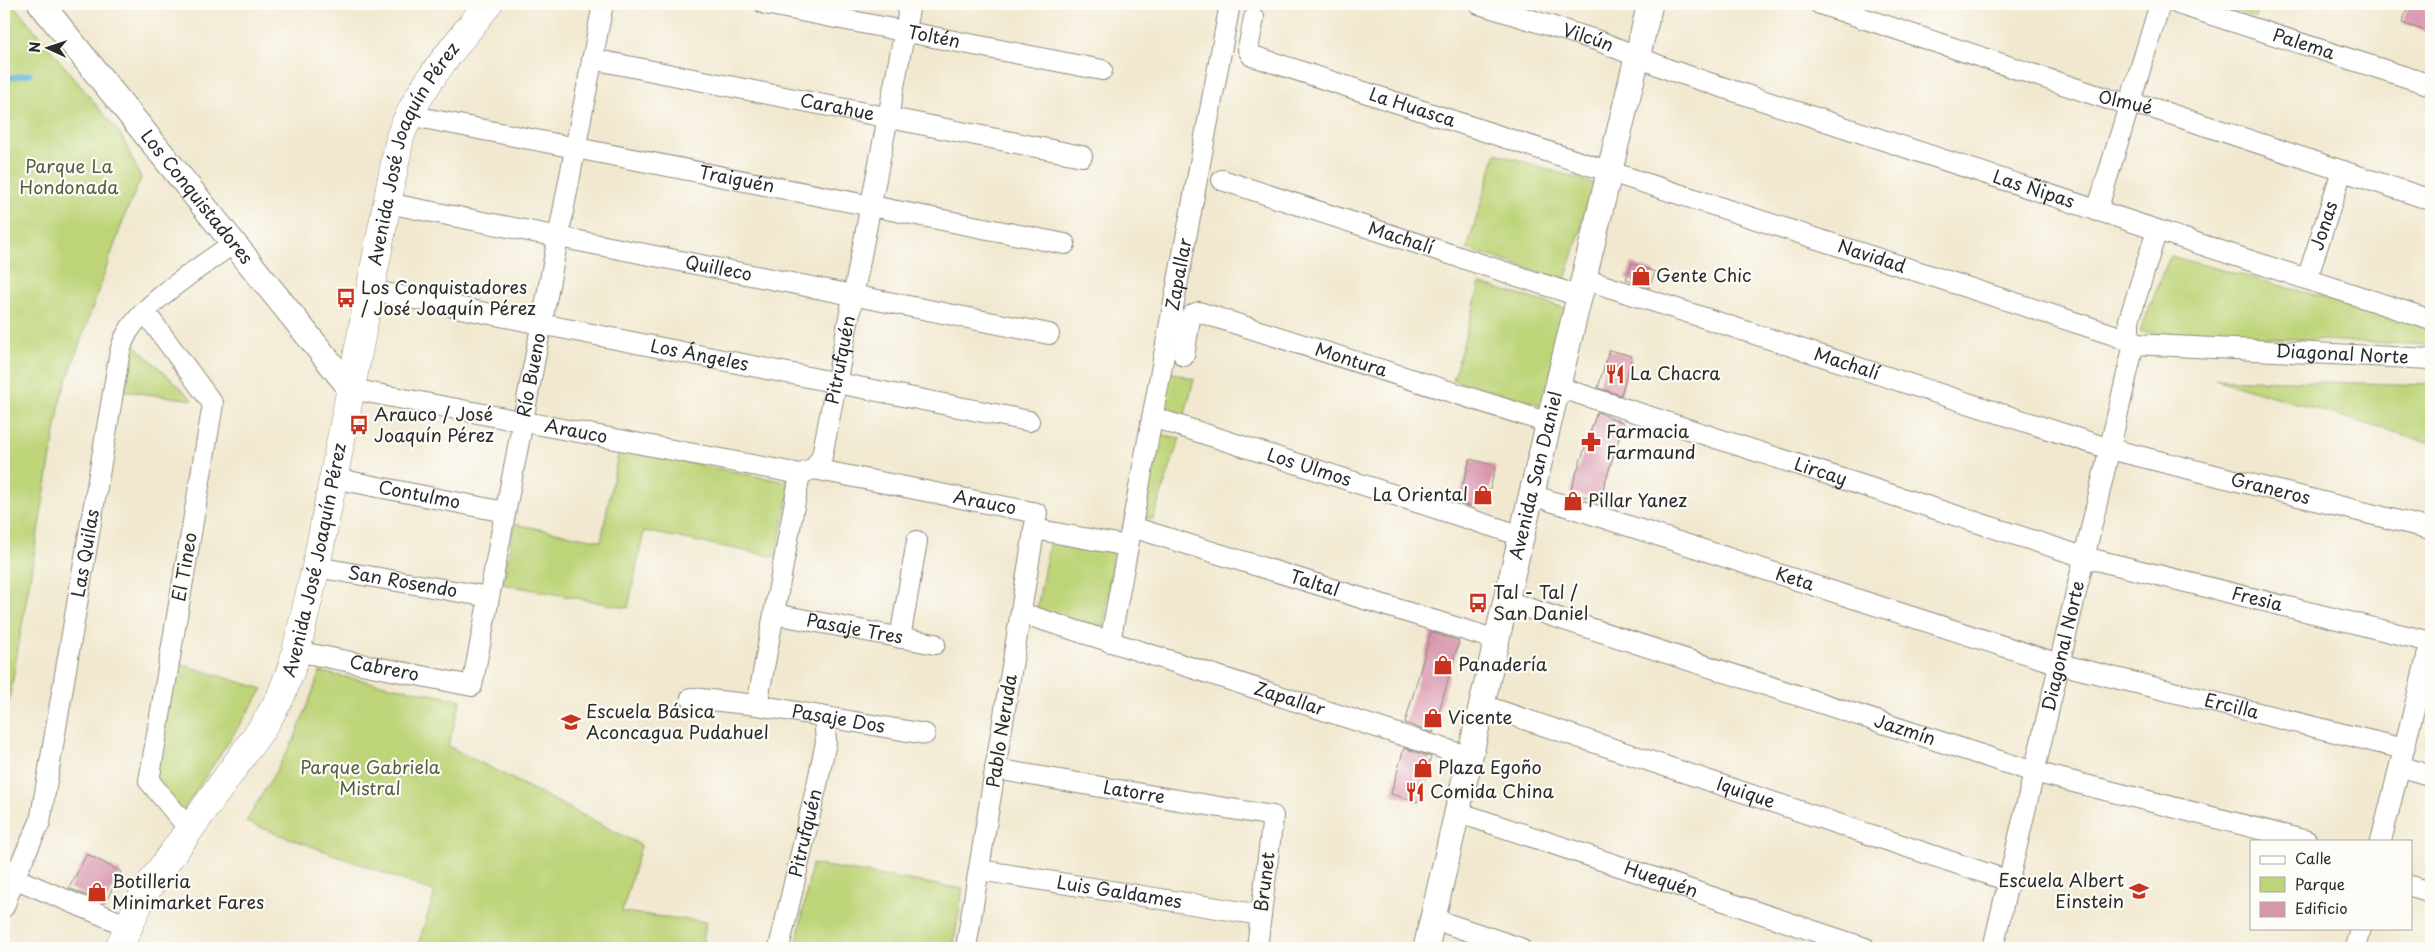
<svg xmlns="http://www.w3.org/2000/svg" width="2435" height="952" font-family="'Playpen Sans',sans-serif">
  <rect width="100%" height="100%" fill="#fdfcf7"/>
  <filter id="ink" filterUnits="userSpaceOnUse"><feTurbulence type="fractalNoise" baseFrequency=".02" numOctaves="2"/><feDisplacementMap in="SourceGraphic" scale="10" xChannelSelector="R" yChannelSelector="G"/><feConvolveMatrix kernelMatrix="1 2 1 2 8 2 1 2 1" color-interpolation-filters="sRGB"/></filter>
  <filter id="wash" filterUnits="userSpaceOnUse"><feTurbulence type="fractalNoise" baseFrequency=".0096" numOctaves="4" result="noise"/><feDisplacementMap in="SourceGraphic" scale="20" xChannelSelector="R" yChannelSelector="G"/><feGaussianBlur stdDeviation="1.12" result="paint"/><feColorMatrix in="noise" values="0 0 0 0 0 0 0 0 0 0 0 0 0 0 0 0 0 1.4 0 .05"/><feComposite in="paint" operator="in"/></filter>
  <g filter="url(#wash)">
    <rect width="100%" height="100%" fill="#f1e8cf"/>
    <g fill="#bdd478" stroke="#748052">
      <polygon points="4,4 13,4 121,135 141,178 125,215 61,397 4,731"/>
      <polygon points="2211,4 2260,4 2256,18"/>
      <polygon points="1496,153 1595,184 1565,280 1467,249"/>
      <polygon points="2170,256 2431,326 2431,345 2140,332"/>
      <polygon points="1480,284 1569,309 1542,405 1453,380"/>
      <polygon points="132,342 193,400 123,391"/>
      <polygon points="1170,372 1194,379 1184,418 1160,412"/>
      <polygon points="2215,379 2431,385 2431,443"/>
      <polygon points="1158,434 1180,438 1153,519 1141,517"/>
      <polygon points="619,449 791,483 776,557 644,531 628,608 503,584 514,524 601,541"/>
      <polygon points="1050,539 1113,551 1104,627 1036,614"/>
      <polygon points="173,662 263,689 181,814 151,777"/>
      <polygon points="320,672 461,700 448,746 641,845 622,912 706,922 702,948 417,948 435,892 246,822 295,738"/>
      <polygon points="812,864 963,889 953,948 794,948 797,941"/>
    </g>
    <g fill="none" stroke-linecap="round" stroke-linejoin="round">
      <polyline stroke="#57acd3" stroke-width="5.5" points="4,79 30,74"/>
    </g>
    <g id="blocks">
      <g fill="#d896ad">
        <polygon points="2409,4 2431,4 2431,33 2402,23"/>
        <polygon points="1632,263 1655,272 1649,288 1626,279"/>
        <polygon points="1609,350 1632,356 1621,395 1598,388"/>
        <polygon points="1597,412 1624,423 1599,501 1570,492"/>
        <polygon points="1470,459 1496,466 1487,500 1474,507 1458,503"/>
        <polygon points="1431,632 1459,641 1433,733 1405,723"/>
        <polygon points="1404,748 1431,757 1418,802 1391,794"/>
        <polygon points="87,854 121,872 105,903 69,888"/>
      </g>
    </g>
  </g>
  <g filter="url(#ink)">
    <use href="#blocks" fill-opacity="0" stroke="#8e8a7d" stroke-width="1"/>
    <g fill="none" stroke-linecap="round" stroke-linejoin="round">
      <defs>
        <g id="minor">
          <path id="s1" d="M765 4 1102 70"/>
          <path id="s2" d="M1479 4 1599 41 1670 70 2431 320"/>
          <path id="s3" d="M1820 4 2108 99 2155 109 2431 200"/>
          <path id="s4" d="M2178 4 2431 85"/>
          <path id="s5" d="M1254 18 1248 49 1252 56 1256 57 2114 335 2134 344 2431 359"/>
          <path id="s6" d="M592 59 1082 156"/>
          <path id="s7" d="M408 115 1065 244"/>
          <path id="s8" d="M1222 180 1579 296"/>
          <path id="s9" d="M387 203 1049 334"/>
          <polyline points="2097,211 2160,4"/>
          <path id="s10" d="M1584 279 2110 449 2431 529"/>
          <path id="s11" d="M2307 279 2342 171"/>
          <path id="s12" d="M370 290 1029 421"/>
          <polyline points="145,312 213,404 149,781 189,829"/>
          <path id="s13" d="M1184 356 1190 319 1192 315 1199 312 1549 423"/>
          <path id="s14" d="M1558 387 2084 557 2431 642"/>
          <path id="s15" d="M351 389 800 474 814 469 822 456 910 4"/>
          <path id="s16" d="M1152 417 1522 536"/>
          <path id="s17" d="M814 469 1037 513 966 948"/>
          <path id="s18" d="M333 478 505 512"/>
          <path id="s19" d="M1532 495 2059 664 2404 749"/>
          <path id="s20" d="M1132 527 1497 640"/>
          <polyline points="1034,529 1128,546"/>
          <path id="s21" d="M316 567 489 597"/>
          <path id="s22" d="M1506 601 2034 772 2307 841"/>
          <path id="s23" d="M1021 613 1470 757"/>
          <path id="s24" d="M774 614 935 644"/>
          <polyline points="900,638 917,541"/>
          <path id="s25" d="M1110 642 1230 4"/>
          <path id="s26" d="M296 651 472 686 603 4"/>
          <path id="s27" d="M691 698 757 705 925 734"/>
          <polyline points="757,705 800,474"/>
          <path id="s28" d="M1482 705 2009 881"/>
          <polyline points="2400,766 2431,776"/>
          <path id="s29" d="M995 769 1273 816 1257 948"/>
          <path id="s30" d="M1457 812 1865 948"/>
          <polyline points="2381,841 2431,641"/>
          <path id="s31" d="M979 870 1261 915"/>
          <polyline points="14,878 128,926"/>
          <polyline points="2411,886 2431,892"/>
          <path id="s32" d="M4 907 14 878 40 822 117 369C119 356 121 343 128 332 147 300 204 265 235 242"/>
          <polyline points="1433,919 1520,948"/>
          <path id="s33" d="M779 948 818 780 826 742 824 717"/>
          <path id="s34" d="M1993 948 2134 344 2129 333V320L2157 230"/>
          <polyline points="2355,948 2360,928"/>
        </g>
        <g id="tertiary">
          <path id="s35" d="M41 4 351 389"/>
          <path id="s36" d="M1426 948 1501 621 1650 4"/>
        </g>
        <g id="primary">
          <path id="s37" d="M119 948 138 905 149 886 263 727 280 698 293 664 316 567 400 137C418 86 456 46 488 4"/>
        </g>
      </defs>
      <use href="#minor" stroke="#8e8a7d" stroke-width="22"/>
      <use href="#tertiary" stroke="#8e8a7d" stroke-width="27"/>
      <use href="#primary" stroke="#8e8a7d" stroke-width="29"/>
      <use href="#minor" stroke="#fff" stroke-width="20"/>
      <use href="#tertiary" stroke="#fff" stroke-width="25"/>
      <use href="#primary" stroke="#fff" stroke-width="28"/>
    </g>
  </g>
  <defs>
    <symbol id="shop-bare" viewBox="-9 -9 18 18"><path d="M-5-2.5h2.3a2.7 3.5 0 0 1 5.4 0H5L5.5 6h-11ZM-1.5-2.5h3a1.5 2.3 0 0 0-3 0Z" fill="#c8321e" stroke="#fdfcf7" stroke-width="2.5" paint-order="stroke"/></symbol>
    <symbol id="bus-bare" viewBox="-9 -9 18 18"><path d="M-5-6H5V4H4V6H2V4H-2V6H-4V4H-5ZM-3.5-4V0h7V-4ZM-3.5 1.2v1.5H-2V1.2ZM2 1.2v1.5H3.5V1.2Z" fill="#c8321e" stroke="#fdfcf7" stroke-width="2.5" paint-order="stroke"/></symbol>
    <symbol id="restaurant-bare" viewBox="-9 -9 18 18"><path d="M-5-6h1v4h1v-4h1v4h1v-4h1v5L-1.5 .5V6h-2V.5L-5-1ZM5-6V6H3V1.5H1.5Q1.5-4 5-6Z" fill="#c8321e" stroke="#fdfcf7" stroke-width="2.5" paint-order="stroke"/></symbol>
    <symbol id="pharmacy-bare" viewBox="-9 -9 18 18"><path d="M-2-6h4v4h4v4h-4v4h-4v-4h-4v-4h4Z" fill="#c8321e" stroke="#fdfcf7" stroke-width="2.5" paint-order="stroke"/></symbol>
    <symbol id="school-bare" viewBox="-9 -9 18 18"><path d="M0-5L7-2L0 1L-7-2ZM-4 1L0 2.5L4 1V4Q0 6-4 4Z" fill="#c8321e" stroke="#fdfcf7" stroke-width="2.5" paint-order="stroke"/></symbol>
  </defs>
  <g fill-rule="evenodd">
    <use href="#shop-bare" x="1627" y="262" width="28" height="28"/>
    <use href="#bus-bare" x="332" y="284" width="28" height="28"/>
    <use href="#restaurant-bare" x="1601" y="360" width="28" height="28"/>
    <use href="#bus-bare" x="345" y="411" width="28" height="28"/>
    <use href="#pharmacy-bare" x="1577" y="428" width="28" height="28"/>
    <use href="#shop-bare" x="1469" y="481" width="28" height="28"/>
    <use href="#shop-bare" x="1559" y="487" width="28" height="28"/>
    <use href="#bus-bare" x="1464" y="589" width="28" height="28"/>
    <use href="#shop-bare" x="1429" y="651" width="28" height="28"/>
    <use href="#shop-bare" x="1419" y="704" width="28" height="28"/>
    <use href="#school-bare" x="557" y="708" width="28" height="28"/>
    <use href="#shop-bare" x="1409" y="754" width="28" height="28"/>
    <use href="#restaurant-bare" x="1401" y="778" width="28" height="28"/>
    <use href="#school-bare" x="2125" y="877" width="28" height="28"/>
    <use href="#shop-bare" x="83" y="878" width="28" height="28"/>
  </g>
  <g text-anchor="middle" stroke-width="4.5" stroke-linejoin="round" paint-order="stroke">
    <g font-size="18" fill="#2b2b2b" stroke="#fdfcf7">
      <text dy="6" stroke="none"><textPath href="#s1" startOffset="172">Toltén</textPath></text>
      <text dy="6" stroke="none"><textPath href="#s2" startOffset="114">Vilcún</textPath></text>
      <text dy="6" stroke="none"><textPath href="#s4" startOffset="132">Palema</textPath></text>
      <text dy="6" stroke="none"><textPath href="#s3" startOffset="321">Olmué</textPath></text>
      <text dy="6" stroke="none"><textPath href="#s6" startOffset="250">Carahue</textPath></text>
      <text dy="6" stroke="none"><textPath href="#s5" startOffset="208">La Huasca</textPath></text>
      <text dy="6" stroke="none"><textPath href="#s37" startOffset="861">Avenida José Joaquín Pérez</textPath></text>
      <text dy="6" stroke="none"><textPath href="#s7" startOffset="335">Traiguén</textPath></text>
      <text dy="6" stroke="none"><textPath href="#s2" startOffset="585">Las Ñipas</textPath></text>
      <text dy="6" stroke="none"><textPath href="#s35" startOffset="248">Los Conquistadores</textPath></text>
      <text dy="6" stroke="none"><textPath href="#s11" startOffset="56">Jonas</textPath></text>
      <text dy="6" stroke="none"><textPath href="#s8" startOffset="188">Machalí</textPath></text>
      <text dy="6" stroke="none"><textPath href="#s5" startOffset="691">Navidad</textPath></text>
      <text dy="6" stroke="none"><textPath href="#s9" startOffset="338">Quilleco</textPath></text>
      <text dy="6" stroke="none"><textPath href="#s25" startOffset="374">Zapallar</textPath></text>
      <text dy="6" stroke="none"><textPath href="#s12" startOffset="336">Los Ángeles</textPath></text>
      <text dy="6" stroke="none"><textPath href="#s5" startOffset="1176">Diagonal Norte</textPath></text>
      <text dy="6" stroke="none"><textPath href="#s13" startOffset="209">Montura</textPath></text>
      <text dy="6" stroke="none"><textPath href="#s15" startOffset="585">Pitrufquén</textPath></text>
      <text dy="6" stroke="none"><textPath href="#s10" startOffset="276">Machalí</textPath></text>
      <text dy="6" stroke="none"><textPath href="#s26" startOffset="496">Río Bueno</textPath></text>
      <text dy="6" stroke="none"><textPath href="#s15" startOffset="229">Arauco</textPath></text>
      <text dy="6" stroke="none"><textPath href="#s16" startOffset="165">Los Ulmos</textPath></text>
      <text dy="6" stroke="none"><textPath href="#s14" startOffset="276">Lircay</textPath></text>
      <text dy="6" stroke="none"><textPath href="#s36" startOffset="485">Avenida San Daniel</textPath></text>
      <text dy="6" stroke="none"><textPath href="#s10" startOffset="718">Graneros</textPath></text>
      <text dy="6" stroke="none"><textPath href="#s18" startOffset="88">Contulmo</textPath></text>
      <text dy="6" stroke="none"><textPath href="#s17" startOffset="174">Arauco</textPath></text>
      <text dy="6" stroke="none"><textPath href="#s32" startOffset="365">Las Quilas</textPath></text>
      <text dy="6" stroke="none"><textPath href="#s37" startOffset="441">Avenida José Joaquín Pérez</textPath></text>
      <text transform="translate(185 567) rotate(-80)" y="6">El Tineo</text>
      <text dy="6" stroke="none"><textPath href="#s19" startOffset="276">Keta</textPath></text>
      <text dy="6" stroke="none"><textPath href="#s21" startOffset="88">San Rosendo</textPath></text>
      <text dy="6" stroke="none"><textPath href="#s20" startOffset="191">Taltal</textPath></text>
      <text dy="6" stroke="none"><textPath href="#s14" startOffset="731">Fresia</textPath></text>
      <text dy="6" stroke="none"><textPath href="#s24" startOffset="82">Pasaje Tres</textPath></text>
      <text dy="6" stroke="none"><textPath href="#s34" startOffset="310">Diagonal Norte</textPath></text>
      <text dy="6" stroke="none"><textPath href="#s26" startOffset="90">Cabrero</textPath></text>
      <text dy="6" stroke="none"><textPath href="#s23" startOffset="282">Zapallar</textPath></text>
      <text dy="6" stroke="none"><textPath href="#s19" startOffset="731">Ercilla</textPath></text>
      <text dy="6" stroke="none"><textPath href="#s27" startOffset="149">Pasaje Dos</textPath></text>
      <text dy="6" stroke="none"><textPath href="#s22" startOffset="419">Jazmín</textPath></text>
      <text transform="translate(1002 731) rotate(-81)" y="6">Pablo Neruda</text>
      <text dy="6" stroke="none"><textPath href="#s29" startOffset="141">Latorre</textPath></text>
      <text dy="6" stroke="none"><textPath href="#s28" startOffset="278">Iquique</textPath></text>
      <text dy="6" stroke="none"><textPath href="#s33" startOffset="118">Pitrufquén</textPath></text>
      <text dy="6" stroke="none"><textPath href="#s30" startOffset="215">Huequén</textPath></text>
      <text transform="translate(1265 882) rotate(-83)" y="6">Brunet</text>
      <text dy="6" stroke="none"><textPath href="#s31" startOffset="142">Luis Galdames</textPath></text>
    </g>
    <g font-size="18" fill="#575e42" stroke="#fdfcf7">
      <text x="69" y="173">Parque La<tspan x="69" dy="21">Hondonada</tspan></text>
      <text x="370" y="774">Parque Gabriela<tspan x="370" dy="21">Mistral</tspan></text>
    </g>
    <g font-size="18" fill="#2b2b2b" stroke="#fdfcf7" text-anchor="start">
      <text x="1656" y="282">Gente Chic</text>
      <text x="361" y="294">Los Conquistadores<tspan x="361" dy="21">/ José Joaquín Pérez</tspan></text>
      <text x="1630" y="380">La Chacra</text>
      <text x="374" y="421">Arauco / José<tspan x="374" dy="21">Joaquín Pérez</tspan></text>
      <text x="1606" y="438">Farmacia<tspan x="1606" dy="21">Farmaund</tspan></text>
      <text x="1468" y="501" text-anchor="end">La Oriental</text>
      <text x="1588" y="507">Pillar Yanez</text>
      <text x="1493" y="599">Tal - Tal /<tspan x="1493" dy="21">San Daniel</tspan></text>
      <text x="1458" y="671">Panadería</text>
      <text x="586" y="718">Escuela Básica<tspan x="586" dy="21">Aconcagua Pudahuel</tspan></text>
      <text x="1448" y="724">Vicente</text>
      <text x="1438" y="774">Plaza Egoño</text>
      <text x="1430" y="798">Comida China</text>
      <text x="2124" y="887" text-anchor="end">Escuela Albert<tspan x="2124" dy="21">Einstein</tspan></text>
      <text x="112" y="888">Botilleria<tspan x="112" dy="21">Minimarket Fares</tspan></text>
    </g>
  </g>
  <rect width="2435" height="952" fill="none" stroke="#fdfcf7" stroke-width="20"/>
  <rect x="2250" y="840" width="162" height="90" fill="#fdfcf7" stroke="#a9a8a5"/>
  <rect x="2260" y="856" width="25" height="8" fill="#ffffff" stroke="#a9a8a5"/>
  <text x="2295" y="864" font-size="15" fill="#2b2b2b">Calle</text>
  <rect x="2260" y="877" width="25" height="15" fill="#bdd478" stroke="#a9a8a5"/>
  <text x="2295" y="890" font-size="15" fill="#2b2b2b">Parque</text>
  <rect x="2260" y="902" width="25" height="15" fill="#d896ad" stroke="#a9a8a5"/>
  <text x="2295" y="914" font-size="15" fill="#2b2b2b">Edificio</text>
  <g transform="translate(48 48) rotate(273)" stroke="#fdfcf7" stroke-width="4" paint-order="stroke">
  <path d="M0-4L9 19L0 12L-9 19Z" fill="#2b2b2b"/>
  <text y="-8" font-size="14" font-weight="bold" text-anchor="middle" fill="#2b2b2b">N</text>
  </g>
</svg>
